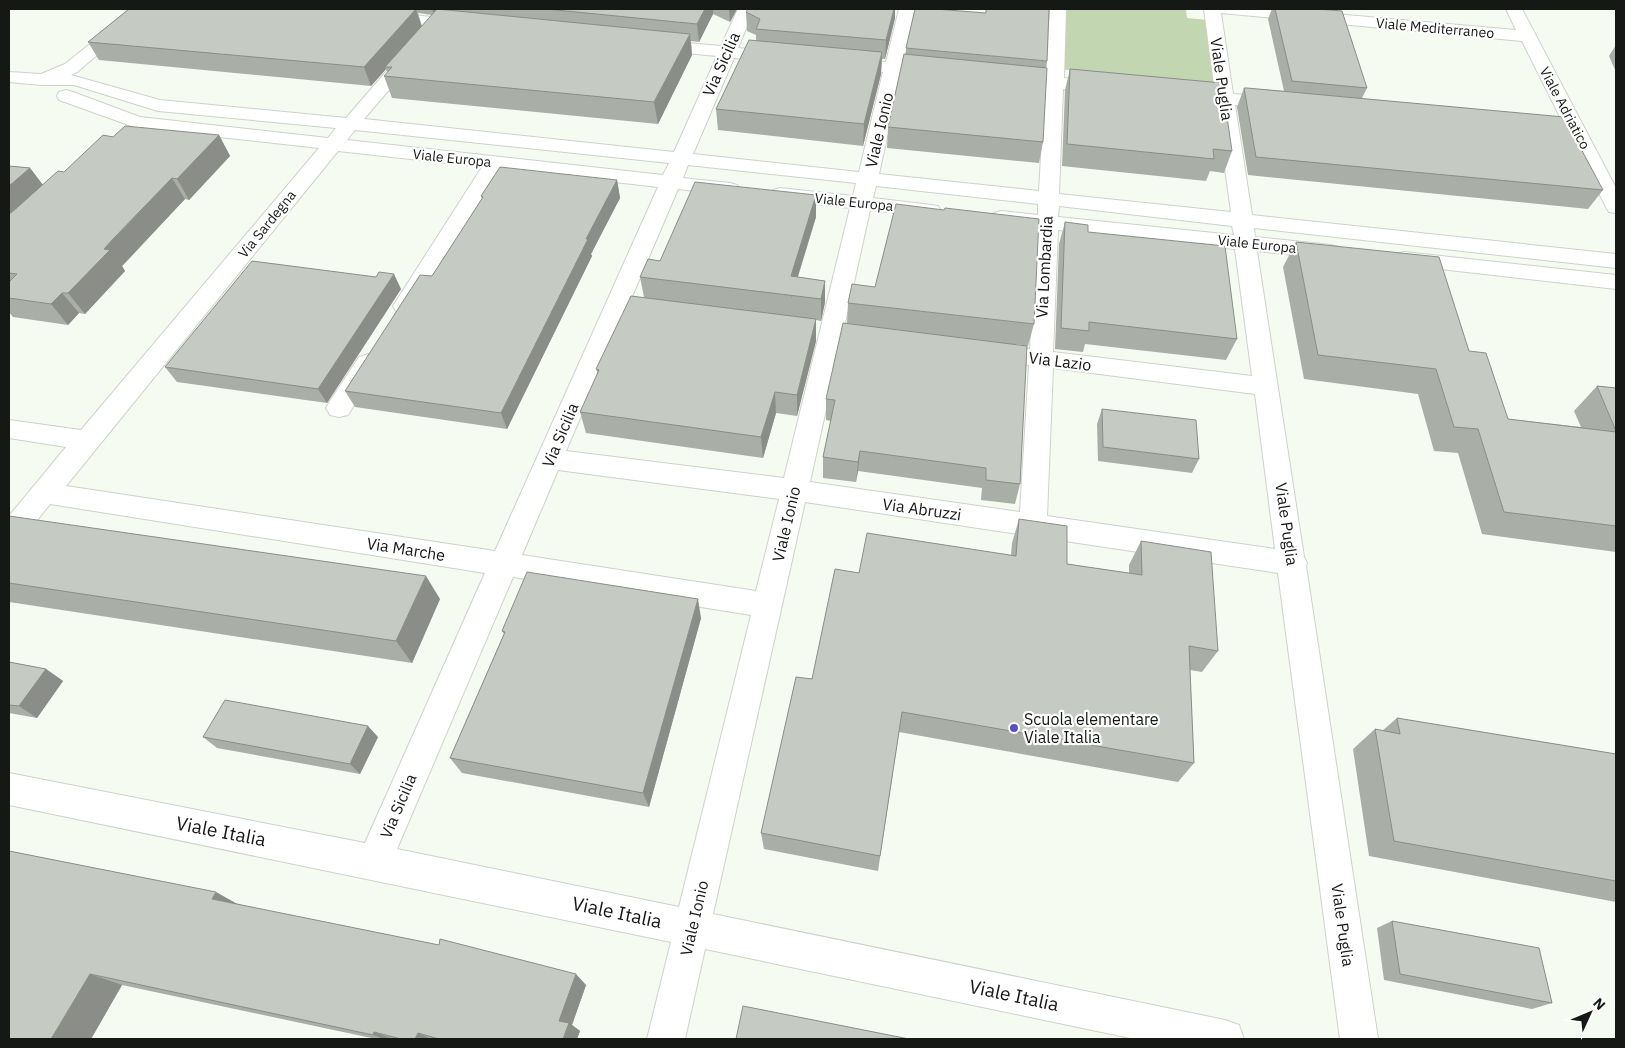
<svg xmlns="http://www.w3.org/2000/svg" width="1625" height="1048" font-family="'IBM Plex Sans',sans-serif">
  <rect width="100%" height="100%" fill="#f6fbf2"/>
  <polygon fill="#c3d6b2" points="1062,9 1186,9 1187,18 1208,20 1220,84 1058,69"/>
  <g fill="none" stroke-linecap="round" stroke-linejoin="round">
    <defs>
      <g id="street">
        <path d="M134 9H152L77 72 71 75 160 100 346 118 404 51 410 50 416 51 419 55 364 119 674 152 717 56 654 50 648 49 645 45 648 41 654 40 721 46 738 9H754L738 48 780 52 786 53 789 57 786 61 780 62 734 58 693 154 859 172 883 72 843 68 837 67 834 63 837 59 843 58 886 62 899 9H915L903 63 943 68 946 72 943 76 937 77 901 74 879 174 1039 191 1045 87 1004 83 1001 79 1004 75 1010 74 1046 77 1050 9H1066L1064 78 1104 82 1110 83 1113 87 1110 91 1104 92 1063 89 1059 194 1231 212 1216 103 1180 99 1178 95 1180 91 1187 89 1215 92 1204 9H1278L1516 30 1506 9H1522L1616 188V213L1609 212 1606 207 1569 135 1526 130 1523 126 1526 122 1533 120 1563 123 1522 41 1221 13 1233 94 1278 97 1285 99 1287 103 1285 107 1278 109 1235 105 1252 215 1616 254V268L1254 228 1255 237 1331 245 1339 247 1342 252 1339 257 1331 259 1257 251 1304 557 1307 563 1306 566 1378 1039H1340L1278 573 805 502 713 914 1225 1020 1239 1025 1244 1039H1135L705 949 685 1039H647L671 942 9 805V773L365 843 485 573 50 504 19 543 9 546V516L66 447 9 438V420L81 430 319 148 137 128 59 100 57 96 59 92 66 90 73 92 140 117 328 138 336 128 158 111 74 85H42L9 82V72L41 74 65 64ZM355 130 669 163 663 175 347 140ZM338 151 482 167 393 306 396 311 404 314 412 311 501 169 658 187 495 551 66 486ZM688 165 856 183 853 196 780 188 773 190 770 194 773 198 780 200 850 208 784 478 566 451 678 189 730 195 737 193 740 189 737 185 730 183 683 178ZM876 186 1038 204V215L1001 211 994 213 990 218 994 223 1037 228 1030 349 990 344 982 346 978 352 982 358 1029 365 1020 512 810 482 870 210 931 217 938 216 941 211 938 206 931 205 873 198ZM1059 206 1232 226 1234 235 1058 217ZM1058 230 1235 249 1252 376 1053 352ZM1053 368 1255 394 1275 549 1047 516ZM558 470 779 499 756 591 522 555ZM513 577 751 615 679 907 397 849Z"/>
        <polygon points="299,9 353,9 462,20 468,21 470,25 468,29 462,30 307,14 301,13"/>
        <polygon points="1404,252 1616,275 1616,289 1396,264 1393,259 1396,254"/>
        <polygon points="368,354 377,357 380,363 348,415 339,417 330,415 326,408 330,401 359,357"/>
      </g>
    </defs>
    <use href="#street" stroke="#cdd2ca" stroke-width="2"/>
    <use href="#street" fill="#fff" fill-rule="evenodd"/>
  </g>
  <g fill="#a9aea7" fill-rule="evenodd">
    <path d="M129 9H440L452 11V9H737L730 22 713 14 699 42 691 41 692 55 658 124 392 98 384 76 388 73 386 69 371 86 99 60 88 42ZM418 13 432 15 422 26Z"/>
    <polygon points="1272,9 1333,9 1332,10 1367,88 1362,98 1603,190 1588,209 1248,175 1237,107 1244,88 1284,91 1268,19"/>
    <polygon points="746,12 895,18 885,59 882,59 881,74 863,146 718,130 716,109 756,41 756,35 747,31"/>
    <polygon points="1616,45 1616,72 1609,56"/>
    <polygon points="906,48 1047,61 1046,68 1043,142 1039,163 887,148 888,127 906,54"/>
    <polygon points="1070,69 1232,151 1224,173 1210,171 1206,181 1062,166 1065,90"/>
    <polygon points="219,135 230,156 189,200 185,199 128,260 122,266 125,271 85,314 79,313 68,325 13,317 9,312 9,166 30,168 43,185 64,172"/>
    <polygon points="617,180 620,198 591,254 592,256 507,429 355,407 345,391 432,276 482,199 481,196"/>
    <polygon points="816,195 816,217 798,277 825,281 825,302 821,321 816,320 816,341 797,416 776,413 763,458 586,433 580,412 598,374 596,369 644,297 640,277 660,261"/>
    <polygon points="1065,222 1088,232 1237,339 1226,360 1085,344 1083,352 1055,349 1059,244"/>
    <polygon points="1296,242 1469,351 1508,419 1581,427 1574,411 1597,386 1616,388 1616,552 1482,534 1458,453 1434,451 1418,394 1304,379 1283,267"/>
    <polygon points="376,277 401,289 327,403 177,382 165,367"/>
    <polygon points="848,303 1034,324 1028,346 1016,344 1020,484 1015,504 981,500 982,488 858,471 856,482 823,478 823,457 831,421 826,420 826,399 847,323"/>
    <polygon points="1102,409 1199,459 1192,473 1098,461 1097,424"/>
    <polygon points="9,516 440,599 412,663 9,602"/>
    <polygon points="1019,519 1067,564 1129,573 1129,565 1141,541 1218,651 1202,672 1190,670 1194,763 1178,782 899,732 878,871 764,849 761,833 812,679 859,573 1011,555 1012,543"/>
    <polygon points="701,618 649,807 462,773 450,758 504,634 502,631"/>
    <polygon points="9,662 46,669 63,681 37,718 9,713"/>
    <polygon points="1397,718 1616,754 1616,902 1369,856 1353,749 1375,729 1382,731"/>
    <polygon points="203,737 378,737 360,774 217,748"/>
    <polygon points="9,851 586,985 572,1025 580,1031 577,1039 376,1039 122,985 91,1039"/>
    <polygon points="1392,921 1552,1003 1532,1009 1384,980 1377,928"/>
  </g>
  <g fill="#8a8d88">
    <polygon points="416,9 422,28 385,67 386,69 371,86 364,67"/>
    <polygon points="432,9 440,9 434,15"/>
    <polygon points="705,9 713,9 713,14 699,42 697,24"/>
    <polygon points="729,9 737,9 730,22"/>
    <polygon points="894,9 895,9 895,18 885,59 886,40"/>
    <polygon points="690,34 692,55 658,124 654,102"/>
    <polygon points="882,52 881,74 863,146 864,124"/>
    <polygon points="219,135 230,156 189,200 177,179"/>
    <polygon points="30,168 46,189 9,221 9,186"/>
    <polygon points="172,178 185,199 122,266 125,271 85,314 68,293 104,249"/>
    <polygon points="617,180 620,198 591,254 592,256 507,429 501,413 586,239"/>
    <polygon points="816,195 816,217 791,298 791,276"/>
    <polygon points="394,274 401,289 327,403 318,389"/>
    <polygon points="825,281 825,302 821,321 821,299"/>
    <polygon points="62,293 79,313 68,325 51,304"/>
    <polygon points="816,319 816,341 797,416 797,395"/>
    <polygon points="775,392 776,413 763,458 761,437"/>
    <polygon points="860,451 858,471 856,482 858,462"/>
    <polygon points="426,576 440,599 412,663 396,641"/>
    <polygon points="698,599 701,618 649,807 643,793"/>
    <polygon points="46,669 63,681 37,718 19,706"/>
    <polygon points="368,726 378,737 360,774 350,764"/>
    <polygon points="216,892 241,906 212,899"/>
    <polygon points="90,974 122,985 91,1039 51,1039"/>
    <polygon points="576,974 586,985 572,1025 580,1031 577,1039 563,1039 559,1021"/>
    <polygon points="374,1032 393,1039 384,1039 373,1035"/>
    <polygon points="418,1033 431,1039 415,1039"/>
  </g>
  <g fill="#c5cac2" stroke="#8a8d88">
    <polygon points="129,9 416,9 364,67 88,42"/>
    <polygon points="437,9 690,34 654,102 384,76 392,67 385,67"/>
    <polygon points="546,9 705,9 697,24"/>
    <polygon points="748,9 894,9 886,40 756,29 760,19 746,12"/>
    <polygon points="915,9 935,9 986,13 986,9 1049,9 1047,61 906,48"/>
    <polygon points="1275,9 1317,9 1342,11 1367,88 1292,81"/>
    <polygon points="749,40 882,52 864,124 716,109"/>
    <polygon points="904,54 1047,68 1043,142 888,127"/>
    <polygon points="1070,69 1222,83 1232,151 1213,149 1214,159 1067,144"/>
    <polygon points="1244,88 1247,88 1564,117 1603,190 1256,157"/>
    <polygon points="125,126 219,135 177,179 172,178 113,239 104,249 110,250 68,293 62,293 51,304 9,298 9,282 17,274 9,273 9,213 11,213 58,171 64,172 103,135 113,137"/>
    <polygon points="9,166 30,168 9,186"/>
    <polygon points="500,167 617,180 586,239 588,239 501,413 345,391 420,275 432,276 483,197 481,196"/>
    <polygon points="695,182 816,195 791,276 825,281 821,299 640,277 648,259 660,261"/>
    <polygon points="896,204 944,210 945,208 1039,219 1034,324 848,303 852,284 875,287"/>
    <polygon points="1065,222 1088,225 1088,232 1225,246 1237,339 1089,322 1089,331 1061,328"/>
    <polygon points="1296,242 1439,257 1469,351 1486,353 1508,419 1616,432 1616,526 1504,512 1478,429 1454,427 1436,369 1318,355"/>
    <polygon points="252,261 376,277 379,272 394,274 318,389 165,367"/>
    <polygon points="631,296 816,319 797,395 775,392 761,437 580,412 599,370 596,369"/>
    <polygon points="843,323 1027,346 1020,484 986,480 986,468 860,451 858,462 823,457 835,400 826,399"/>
    <polygon points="1597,386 1616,388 1616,431"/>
    <polygon points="1102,409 1196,420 1199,459 1103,447"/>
    <polygon points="9,516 426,576 396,641 9,583"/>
    <polygon points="1019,519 1067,526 1067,564 1142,575 1141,541 1211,552 1218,651 1189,646 1194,763 902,712 880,856 761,833 796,677 812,679 835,569 859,573 867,533 1016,556"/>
    <polygon points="527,572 698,599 643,793 450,758 505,632 502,631"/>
    <polygon points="9,662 46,669 19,706 9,705"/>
    <polygon points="225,700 368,726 350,764 203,737"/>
    <polygon points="1397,718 1616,754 1616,881 1394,841 1375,729 1400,734"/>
    <polygon points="9,851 216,892 212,899 439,945 440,939 576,974 559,1021 569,1023 563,1039 439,1039 418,1033 415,1039 401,1039 374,1032 373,1035 90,974 51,1039 9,1039"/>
    <polygon points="1392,921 1539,948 1552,1003 1400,974"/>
    <polygon points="743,1006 909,1039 736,1039"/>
  </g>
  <circle fill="#574fc6" stroke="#fff" stroke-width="2" cx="1014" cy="728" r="5"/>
  <g text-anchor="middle" stroke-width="4.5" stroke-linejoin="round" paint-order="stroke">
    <g font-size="14" fill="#161815" stroke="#fff">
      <text transform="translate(1435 28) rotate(5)" y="5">Viale Mediterraneo</text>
      <text transform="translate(1565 108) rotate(62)" y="5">Viale Adriatico</text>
      <text transform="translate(452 158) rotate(6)" y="5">Viale Europa</text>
      <text transform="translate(854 202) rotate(6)" y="5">Viale Europa</text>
      <text transform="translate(267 224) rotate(-51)" y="5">Via Sardegna</text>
      <text transform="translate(1257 244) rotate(6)" y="5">Viale Europa</text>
    </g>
    <g font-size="16" fill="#161815" stroke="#fff">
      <text transform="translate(721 64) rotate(-66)" y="6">Via Sicilia</text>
      <text transform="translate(1222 79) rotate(82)" y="6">Viale Puglia</text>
      <text transform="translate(879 130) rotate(-77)" y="6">Viale Ionio</text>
      <text transform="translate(1044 267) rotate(-87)" y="6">Via Lombardia</text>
      <text transform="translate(1060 361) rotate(7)" y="6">Via Lazio</text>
      <text transform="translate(560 435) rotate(-67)" y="6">Via Sicilia</text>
      <text transform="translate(922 509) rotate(8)" y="6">Via Abruzzi</text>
      <text transform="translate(786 524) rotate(-77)" y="6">Viale Ionio</text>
      <text transform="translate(1287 524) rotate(82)" y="6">Viale Puglia</text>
      <text transform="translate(406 549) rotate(9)" y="6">Via Marche</text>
      <text transform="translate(398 806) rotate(-67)" y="6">Via Sicilia</text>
      <text transform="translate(694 918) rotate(-77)" y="6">Viale Ionio</text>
      <text transform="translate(1343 925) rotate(82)" y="6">Viale Puglia</text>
    </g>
    <g font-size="16" fill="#161815" stroke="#fff" text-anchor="start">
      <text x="1024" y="725">Scuola elementare<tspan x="1024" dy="18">Viale Italia</tspan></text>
    </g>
    <g font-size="19" fill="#161815" stroke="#fff">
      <text transform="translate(221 831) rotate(11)" y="7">Viale Italia</text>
      <text transform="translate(617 912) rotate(12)" y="7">Viale Italia</text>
      <text transform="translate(1014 995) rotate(12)" y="7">Viale Italia</text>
    </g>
  </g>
  <rect width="1625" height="1048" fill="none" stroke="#161815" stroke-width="20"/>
  <g transform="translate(1590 1013) rotate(46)" stroke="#ffffff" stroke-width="4" paint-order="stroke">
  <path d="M0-4L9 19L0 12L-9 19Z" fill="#161815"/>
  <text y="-8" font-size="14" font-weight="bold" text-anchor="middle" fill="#161815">N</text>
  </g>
</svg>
